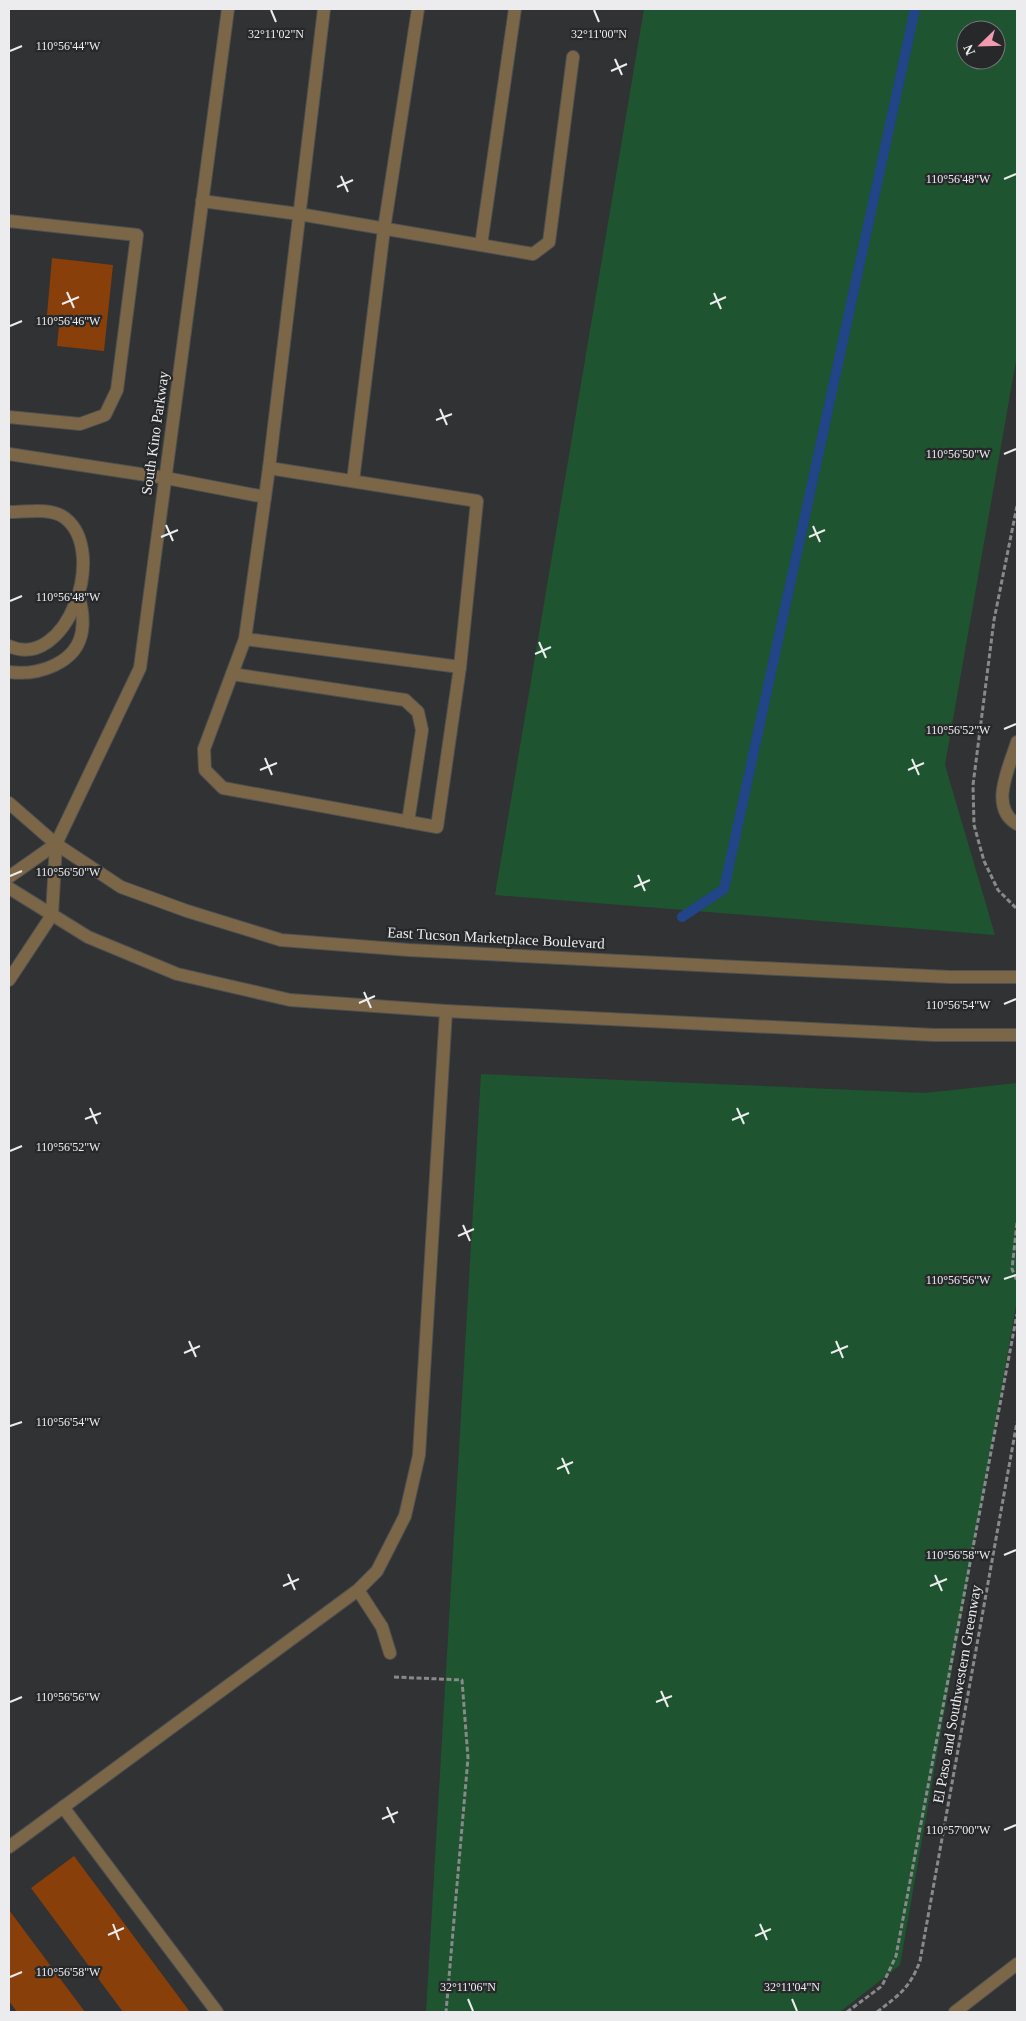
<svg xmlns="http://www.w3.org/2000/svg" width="1026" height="2021" font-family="'Times New Roman',serif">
  <rect width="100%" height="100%" fill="#313234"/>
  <g fill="#1e542f" fill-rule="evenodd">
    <path d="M644 9H1017V355L945 765 995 935 495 895ZM966 30H996V60H966Z"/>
    <polygon points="481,1074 925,1093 1017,1083 1017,1300 900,1965 840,2012 426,2012"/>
  </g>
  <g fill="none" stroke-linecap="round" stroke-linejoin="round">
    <polyline stroke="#224587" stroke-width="10" points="682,917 724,889 915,9"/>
  </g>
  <g fill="#893f09">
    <polygon points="52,258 113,265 104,351 57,346 60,316 47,315"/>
    <polygon points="74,1856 190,2012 123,2012 31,1888"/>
    <polygon points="9,1910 85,2012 17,2012 9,2001"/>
  </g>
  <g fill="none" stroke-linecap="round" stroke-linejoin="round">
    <defs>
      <g id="lane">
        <polyline points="202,201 299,214 533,254 549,242 573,57"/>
        <polyline points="9,221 137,235 117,390 105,415 80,424 9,417"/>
        <polyline points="481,245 515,9"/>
        <polyline points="9,454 166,478 265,497 245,639 204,749 205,770 223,788 437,827 460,667 245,639"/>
        <polyline points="269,468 324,9"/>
        <polyline points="353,481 384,229 418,9"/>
        <polyline points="265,497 269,468 477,501 460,667"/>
        <path d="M9 512C26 512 51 507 65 518 109 552 66 672 9 646"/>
        <path d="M9 672C37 676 77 664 82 631 84 619 82 608 79 597"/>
        <polyline points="232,674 405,700 418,712 422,730 408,822"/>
        <path d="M1017 742C1010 766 988 807 1017 824"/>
        <polyline points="358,1590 382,1627 390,1653"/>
        <polyline points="63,1807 217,2012"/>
        <polyline points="9,1847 358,1590 377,1571 405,1516 419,1455 446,1011"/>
      </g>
      <g id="street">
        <polyline points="9,803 56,844 121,887 187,911 281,940 409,950 717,966 950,977 1017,977"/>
        <polyline points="9,877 56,844"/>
        <polyline points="9,888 88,937 177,974 290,1000 446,1011 934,1035 1017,1035"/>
        <polyline points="9,980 52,915 56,844 140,668 228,9"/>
        <polyline points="955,2012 1017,1964"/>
      </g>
    </defs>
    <use href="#lane" stroke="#4f5052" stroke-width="14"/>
    <use href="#street" stroke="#4f5052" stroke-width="14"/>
    <g stroke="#88898b" stroke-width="3" stroke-dasharray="5 2.5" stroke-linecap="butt">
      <polyline points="1017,506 994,620 973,785 974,825 984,861 998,890 1017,909"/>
      <polyline points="1017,1223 1012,1269 1017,1281"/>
      <polyline points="394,1677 462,1680 468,1758 446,2012"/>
      <polyline points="847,2012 882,1986 896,1956 1017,1314"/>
      <path d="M877 2012C899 1995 910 1988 920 1961L1017 1422"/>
    </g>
    <use href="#lane" stroke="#7b6747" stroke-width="12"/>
    <use href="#street" stroke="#7b6747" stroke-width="12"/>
  </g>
  <path fill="none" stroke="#ececee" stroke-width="2" d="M271 10 276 22M594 10 599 22M10 51 22 46M615 59 622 75M611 71 627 64M341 176 348 192M1004 179 1016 174M337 187 353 180M67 292 74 308M714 293 721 309M62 304 79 297M710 304 726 297M10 326 22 321M440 409 447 425M436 420 452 414M1004 454 1016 449M166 525 173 541M813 526 820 542M161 537 178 530M809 537 825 530M10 601 22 596M539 642 546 658M535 654 551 647M1004 729 1016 724M265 758 272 775M912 759 919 775M260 770 277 763M908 770 924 763M638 875 645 891M10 876 22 871M634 887 650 880M364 992 371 1008M359 1003 375 996M1004 1004 1016 999M90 1108 97 1124M737 1108 744 1124M85 1119 101 1113M732 1120 749 1113M10 1151 22 1146M463 1225 470 1241M458 1236 474 1229M1004 1279 1016 1275M189 1341 196 1357M836 1341 843 1358M184 1353 200 1346M831 1353 848 1346M10 1426 22 1422M562 1458 569 1474M557 1469 573 1462M1004 1555 1016 1550M288 1574 295 1590M935 1575 942 1591M283 1586 299 1579M930 1586 947 1579M661 1691 668 1707M10 1702 22 1697M656 1702 672 1696M387 1807 394 1823M382 1819 398 1812M1004 1830 1016 1825M113 1924 119 1940M760 1924 767 1940M108 1935 124 1928M755 1936 771 1929M10 1977 22 1972M468 1999 473 2011M792 1999 797 2011"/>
  <g text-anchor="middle" stroke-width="4.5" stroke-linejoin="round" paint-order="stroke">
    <g font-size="15" fill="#ececee" stroke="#27282a">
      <text transform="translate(155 433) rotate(-82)" y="5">South Kino Parkway</text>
      <text transform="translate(496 938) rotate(3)" y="5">East Tucson Marketplace Boulevard</text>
      <text transform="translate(957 1694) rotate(-80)" y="5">El Paso and Southwestern Greenway</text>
    </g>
  </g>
  <g font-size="12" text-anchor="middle" fill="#ececee" stroke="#27282a" stroke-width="4.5" stroke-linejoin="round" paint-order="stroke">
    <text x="276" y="38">32°11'02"N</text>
    <text x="599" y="38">32°11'00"N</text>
    <text x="68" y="50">110°56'44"W</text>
    <text x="958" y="183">110°56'48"W</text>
    <text x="68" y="325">110°56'46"W</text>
    <text x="958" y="458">110°56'50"W</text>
    <text x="68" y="601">110°56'48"W</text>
    <text x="958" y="734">110°56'52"W</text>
    <text x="68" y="876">110°56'50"W</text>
    <text x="958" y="1009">110°56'54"W</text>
    <text x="68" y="1151">110°56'52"W</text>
    <text x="958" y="1284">110°56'56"W</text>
    <text x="68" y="1426">110°56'54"W</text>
    <text x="958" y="1559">110°56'58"W</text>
    <text x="68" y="1701">110°56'56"W</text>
    <text x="958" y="1834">110°57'00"W</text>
    <text x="68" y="1976">110°56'58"W</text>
    <text x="468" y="1991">32°11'06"N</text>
    <text x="792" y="1991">32°11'04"N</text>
  </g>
  <rect width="1026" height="2021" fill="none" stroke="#ececee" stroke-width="20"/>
  <g transform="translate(981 45) rotate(247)"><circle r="24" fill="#27282a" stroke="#767678"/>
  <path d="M0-4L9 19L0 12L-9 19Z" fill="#f29aaf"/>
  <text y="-8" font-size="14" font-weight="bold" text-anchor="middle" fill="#ececee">N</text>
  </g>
</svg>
